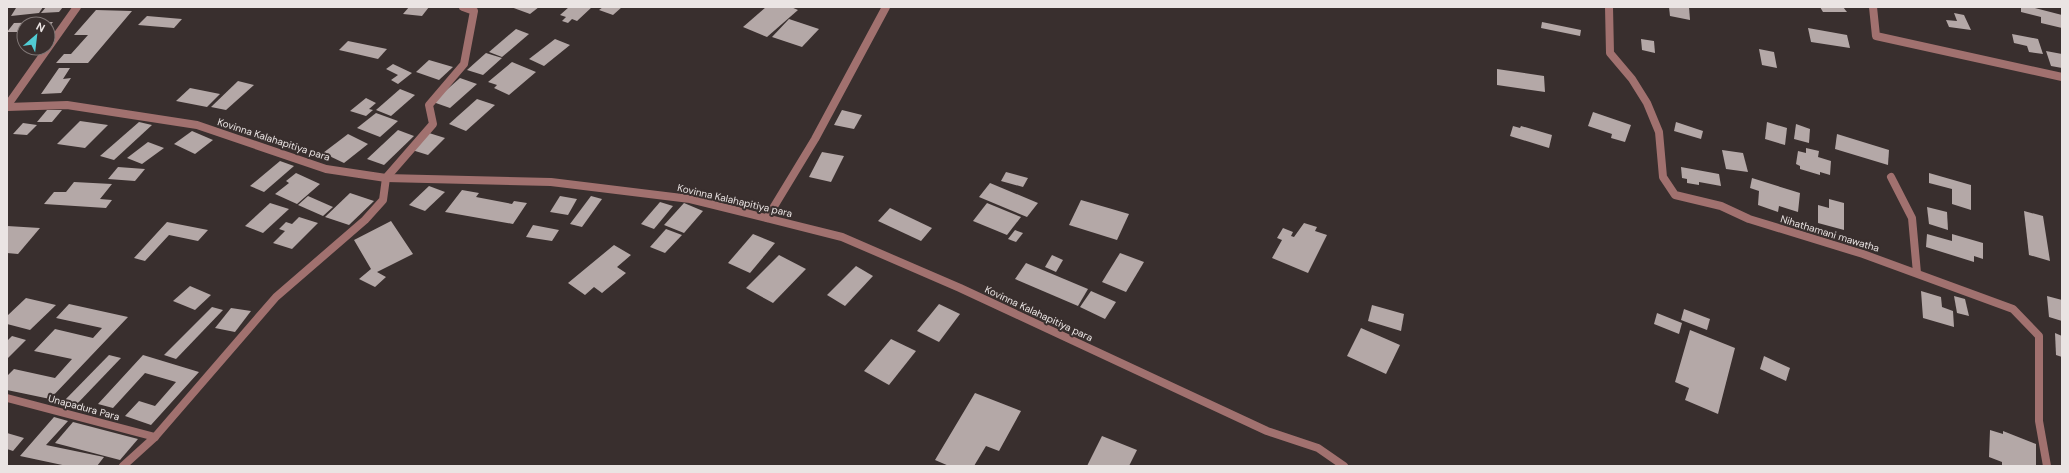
<svg xmlns="http://www.w3.org/2000/svg" width="2069" height="473" font-family="'DM Sans',sans-serif">
  <rect width="100%" height="100%" fill="#392f2e"/>
  <g fill="#b4a8a7">
    <polygon points="43,7 39,13 11,16 16,8"/>
    <polygon points="46,7 63,7 59,12 41,13"/>
    <polygon points="409,7 429,7 422,16 403,14"/>
    <polygon points="511,7 539,7 530,14"/>
    <polygon points="569,7 592,7 577,21 572,19 568,23 562,21 566,17 560,15"/>
    <polygon points="603,7 622,7 613,15 599,10"/>
    <polygon points="766,7 791,7 798,10 767,37 743,27"/>
    <polygon points="1669,7 1689,7 1690,20 1670,16"/>
    <polygon points="1820,7 1843,7 1847,12 1823,12"/>
    <polygon points="2021,7 2031,7 2062,15 2062,28 2041,23 2041,17 2021,12"/>
    <polygon points="96,10 132,11 88,63 56,63 64,54 71,54 88,35 74,35"/>
    <polygon points="1954,13 1964,15 1971,30 1949,27 1946,20 1957,21"/>
    <polygon points="147,16 182,19 174,28 138,25"/>
    <polygon points="789,19 819,29 802,47 772,37"/>
    <polygon points="53,22 48,28 48,24 24,24 24,32 7,32 14,23"/>
    <polygon points="1542,22 1581,30 1580,36 1541,28"/>
    <polygon points="1808,28 1847,35 1850,48 1811,42"/>
    <polygon points="516,29 529,34 502,57 489,52"/>
    <polygon points="2012,34 2038,39 2043,54 2029,52 2027,46 2014,43"/>
    <polygon points="555,39 570,45 544,66 529,59"/>
    <polygon points="1641,39 1654,41 1655,53 1642,50"/>
    <polygon points="348,41 387,49 378,59 339,50"/>
    <polygon points="1759,49 1774,52 1777,68 1762,65"/>
    <polygon points="2046,51 2062,54 2062,68 2051,66"/>
    <polygon points="486,53 502,58 483,75 467,70"/>
    <polygon points="429,60 453,67 439,80 416,72"/>
    <polygon points="512,62 536,72 509,95 494,88 497,85 488,82"/>
    <polygon points="393,64 412,73 398,84 391,80 398,75 386,69"/>
    <polygon points="59,68 70,68 63,79 71,78 61,93 41,94"/>
    <polygon points="1497,69 1544,76 1545,92 1497,85"/>
    <polygon points="460,78 477,84 450,108 433,102"/>
    <polygon points="238,81 254,85 226,110 211,107"/>
    <polygon points="190,88 220,94 207,107 176,101"/>
    <polygon points="400,89 415,95 391,116 376,110"/>
    <polygon points="366,98 376,103 369,109 373,110 366,116 350,111"/>
    <polygon points="477,99 495,105 466,131 449,124"/>
    <polygon points="47,110 62,110 52,122 37,122"/>
    <polygon points="842,110 862,115 854,129 834,125"/>
    <polygon points="1593,112 1631,125 1625,142 1611,138 1612,134 1588,126"/>
    <polygon points="376,113 398,121 380,137 357,128"/>
    <polygon points="80,121 108,125 85,148 57,144"/>
    <polygon points="139,122 152,125 114,160 100,156"/>
    <polygon points="1676,122 1703,131 1701,139 1674,131"/>
    <polygon points="1767,122 1787,128 1785,145 1765,139"/>
    <polygon points="23,123 37,125 27,135 13,134"/>
    <polygon points="1796,124 1810,129 1809,143 1794,139"/>
    <polygon points="1513,126 1520,128 1521,126 1552,135 1549,148 1510,136"/>
    <polygon points="398,130 414,136 384,165 367,159"/>
    <polygon points="192,131 213,140 195,154 174,144"/>
    <polygon points="429,133 445,138 428,155 412,150"/>
    <polygon points="348,134 368,144 344,163 323,153"/>
    <polygon points="1837,134 1889,150 1888,165 1835,149"/>
    <polygon points="148,142 164,148 142,164 127,158"/>
    <polygon points="1806,148 1819,151 1818,157 1831,161 1830,175 1820,172 1820,175 1800,169 1800,166 1796,164 1798,151 1806,153"/>
    <polygon points="1722,150 1743,153 1748,172 1726,169"/>
    <polygon points="822,152 844,156 831,182 809,177"/>
    <polygon points="280,161 294,166 264,192 250,186"/>
    <polygon points="118,167 145,169 135,181 108,179"/>
    <polygon points="1681,167 1719,174 1721,186 1699,182 1699,185 1687,183 1687,179 1682,178"/>
    <polygon points="1006,172 1028,178 1023,187 1001,181"/>
    <polygon points="296,173 320,184 297,204 275,194 289,183 286,181"/>
    <polygon points="1929,173 1971,185 1971,210 1952,204 1952,189 1929,183"/>
    <polygon points="1752,178 1800,193 1798,212 1779,206 1778,212 1758,205 1759,191 1750,188"/>
    <polygon points="74,182 112,184 100,199 112,200 106,208 44,204 54,192 66,192"/>
    <polygon points="990,183 1038,203 1027,217 979,197"/>
    <polygon points="429,186 445,192 425,211 409,205"/>
    <polygon points="462,190 479,193 476,197 512,204 514,201 527,203 513,224 445,212"/>
    <polygon points="350,193 374,201 349,225 325,217"/>
    <polygon points="308,196 333,207 323,216 298,205"/>
    <polygon points="560,196 577,199 568,215 550,212"/>
    <polygon points="591,196 602,199 582,227 570,224"/>
    <polygon points="1829,199 1844,203 1844,230 1818,223 1818,205 1829,208"/>
    <polygon points="1081,200 1129,214 1117,240 1069,225"/>
    <polygon points="660,202 673,206 654,229 641,224"/>
    <polygon points="270,203 289,209 263,233 245,226"/>
    <polygon points="684,203 703,211 684,233 664,225"/>
    <polygon points="987,203 1021,217 1007,235 973,221"/>
    <polygon points="1927,207 1947,212 1948,230 1929,224"/>
    <polygon points="890,208 932,228 921,241 878,221"/>
    <polygon points="2024,211 2043,216 2050,261 2029,255"/>
    <polygon points="299,217 318,223 292,249 273,243 285,231 279,229 286,222 292,224"/>
    <polygon points="391,221 413,254 377,272 386,277 375,287 359,279 371,269 354,240"/>
    <polygon points="167,222 208,230 198,241 169,235 145,261 134,258"/>
    <polygon points="1304,223 1317,227 1315,231 1327,235 1308,273 1272,258 1282,240 1277,238 1283,228 1293,232 1291,236 1294,237"/>
    <polygon points="533,225 559,230 552,241 526,237"/>
    <polygon points="7,226 40,228 18,254 7,253"/>
    <polygon points="666,229 682,235 665,253 650,247"/>
    <polygon points="1015,230 1023,233 1016,242 1008,239"/>
    <polygon points="753,234 775,243 750,273 728,263"/>
    <polygon points="1927,234 1952,241 1952,234 1983,243 1983,259 1974,256 1974,262 1926,247"/>
    <polygon points="614,245 631,255 617,267 626,273 602,293 594,287 585,295 568,283"/>
    <polygon points="1120,253 1144,262 1126,292 1102,282"/>
    <polygon points="779,255 806,269 773,303 746,288"/>
    <polygon points="1052,255 1063,260 1056,272 1045,267"/>
    <polygon points="1026,263 1088,289 1078,306 1015,279"/>
    <polygon points="856,266 873,276 845,306 827,295"/>
    <polygon points="190,286 211,295 195,310 173,301"/>
    <polygon points="1091,291 1116,302 1105,319 1080,307"/>
    <polygon points="1921,291 1941,297 1942,307 1953,311 1954,327 1923,318"/>
    <polygon points="1954,296 1965,299 1969,316 1957,313"/>
    <polygon points="2047,296 2062,300 2062,321 2049,317"/>
    <polygon points="26,298 56,305 30,330 7,324 7,316"/>
    <polygon points="69,304 128,317 50,399 7,390 7,376 14,369 55,378 72,359 34,351 55,329 93,338 102,328 56,318"/>
    <polygon points="939,304 960,314 939,342 917,331"/>
    <polygon points="1372,305 1404,314 1401,331 1368,321"/>
    <polygon points="212,307 223,310 176,359 164,355"/>
    <polygon points="231,308 251,311 235,332 215,328"/>
    <polygon points="1684,309 1710,319 1707,330 1681,320"/>
    <polygon points="1657,313 1682,323 1679,334 1654,324"/>
    <polygon points="1361,328 1400,345 1386,374 1347,356"/>
    <polygon points="1690,330 1735,348 1718,414 1685,400 1689,388 1675,382"/>
    <polygon points="2055,333 2062,336 2062,357 2056,355"/>
    <polygon points="12,336 26,340 7,359 7,341"/>
    <polygon points="891,339 916,351 889,385 864,371"/>
    <polygon points="109,355 121,358 75,406 63,402"/>
    <polygon points="143,355 199,372 151,425 125,416 139,401 155,406 176,382 145,373 113,408 98,404"/>
    <polygon points="1764,356 1790,368 1786,381 1760,369"/>
    <polygon points="975,393 1021,411 999,451 986,446 974,466 949,466 935,460"/>
    <polygon points="54,417 68,421 46,445 104,457 97,466 67,466 20,456"/>
    <polygon points="73,422 138,439 120,460 55,443"/>
    <polygon points="1990,430 2003,434 2003,431 2036,444 2036,466 2002,466 2002,462 1989,457"/>
    <polygon points="7,433 24,438 13,451 7,449"/>
    <polygon points="1102,436 1137,450 1129,466 1087,466"/>
  </g>
  <g fill="none" stroke-linecap="round" stroke-linejoin="round">
    <g stroke="#a1716f" stroke-width="8">
      <polyline points="1609,7 1610,53 1632,79 1647,103 1659,132 1663,177 1675,195 1721,206 1749,219 1863,254 2013,309 2039,336 2039,421 2047,466"/>
      <polyline points="1873,7 1876,36 2062,77"/>
      <polyline points="7,107 67,105 197,125 326,169 386,178 551,182 690,199 842,237 960,288 1267,431 1318,448 1344,466"/>
      <polyline points="1891,177 1912,218 1917,273"/>
      <polyline points="767,218 815,139 886,7"/>
      <polyline points="7,398 155,437"/>
      <polyline points="123,466 155,437 276,297 365,220 383,200 386,178 433,124 429,105 464,64 474,11 463,7"/>
    </g>
    <polyline stroke="#a1716f" stroke-width="8" points="7,106 77,7"/>
  </g>
  <g text-anchor="middle" stroke-width="4" stroke-linejoin="round" paint-order="stroke">
    <g font-size="10" fill="#eae4e3" stroke="#392f2e">
      <text transform="translate(274 139) rotate(18)" y="4">Kovinna Kalahapitiya para</text>
      <text transform="translate(735 200) rotate(13)" y="4">Kovinna Kalahapitiya para</text>
      <text transform="translate(1830 233) rotate(17)" y="4">Nihathamani mawatha</text>
      <text transform="translate(1039 313) rotate(25)" y="4">Kovinna Kalahapitiya para</text>
      <text transform="translate(84 407) rotate(15)" y="4">Unapadura Para</text>
    </g>
  </g>
  <rect width="2069" height="473" fill="none" stroke="#eae4e3" stroke-width="16"/>
  <g transform="translate(36 36) rotate(28)"><circle r="19" fill="#392f2e" stroke="#807776"/>
  <path d="M0-3L7 15L0 10L-7 15Z" fill="#51ccd4"/>
  <text y="-6" font-size="11" font-weight="bold" text-anchor="middle" fill="#eae4e3">N</text>
  </g>
</svg>
